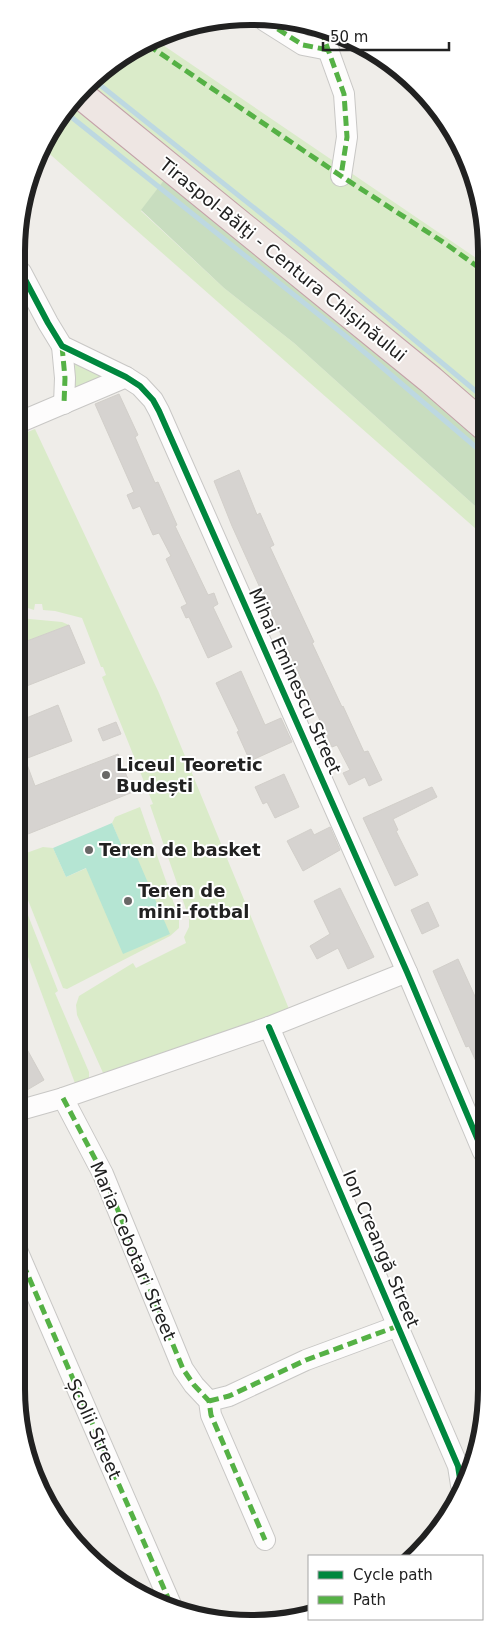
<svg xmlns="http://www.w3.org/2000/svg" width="503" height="1640" font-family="'DejaVu Sans',sans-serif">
  <rect width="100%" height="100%" fill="#efede9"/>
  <g fill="#daebc9">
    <polygon points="157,41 485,264 484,415 87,89 121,56"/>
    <polygon points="71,106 164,180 141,211 224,288 294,343 484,514 484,536 44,149 56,121"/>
    <polygon points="71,356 102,376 100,381 74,393"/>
    <polygon points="35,429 159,693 289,1009 104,1075 77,1015 76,1005 79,996 133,963 136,968 186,943 184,937 189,927 189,918 150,805 153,804 102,677 106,675 103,667 101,667 82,618 55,611 43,610 42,604 35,604 34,610 19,605 20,435"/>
    <polygon points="19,618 62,622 69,625 19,644"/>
    <polygon points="140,807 179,918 179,928 170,936 67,989 63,988 18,875 18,856 43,847 53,848 66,877 124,852 112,823 115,817"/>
    <polygon points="18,890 58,991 55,993 89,1072 89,1081 76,1086 24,946 18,948"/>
  </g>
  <polygon fill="#c8ddbf" points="164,180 373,348 484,442 484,514 294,343 224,288 141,210"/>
  <polygon fill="#b5e5d3" points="112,823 124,851 133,848 170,934 123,954 86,868 66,877 53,848"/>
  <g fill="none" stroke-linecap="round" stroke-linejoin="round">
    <g stroke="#bdd8e1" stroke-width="5">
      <polyline points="95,81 302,246 484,398"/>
      <polyline points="65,112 343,334 484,454"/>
    </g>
  </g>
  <g fill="#d6d3d0" stroke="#d2cfca">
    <polygon points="119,394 138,435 135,437 155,483 158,482 177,525 175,526 208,595 214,593 218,604 213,607 232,647 208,658 189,617 186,618 181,607 187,604 166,559 171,556 159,533 153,535 140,506 133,509 127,495 134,492 95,404"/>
    <polygon points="239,470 257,515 260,513 274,545 270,547 314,642 312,643 342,707 343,706 364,752 368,751 382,780 369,786 365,777 349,785 343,773 350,770 337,745 332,747 232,526 214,481"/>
    <polygon points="69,625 85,663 19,689 19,644"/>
    <polygon points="241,671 265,725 281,718 292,742 250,761 237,732 239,731 216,683"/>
    <polygon points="58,705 72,741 25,759 35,786 118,754 133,792 18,838 19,721"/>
    <polygon points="116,722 121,734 103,741 98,729"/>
    <polygon points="284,774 299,807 275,818 267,802 263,804 255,787"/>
    <polygon points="432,787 437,797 393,819 398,830 396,831 418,875 395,886 363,818"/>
    <polygon points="330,827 340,850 303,871 287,841 311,829 314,835"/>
    <polygon points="340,888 374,957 348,969 338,948 317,959 310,946 330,934 314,901"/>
    <polygon points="428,902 439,926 422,934 411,910"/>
    <polygon points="458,959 483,1014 483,1077 469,1046 466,1047 433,971"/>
    <polygon points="18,1033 44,1080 27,1090 17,1073"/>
  </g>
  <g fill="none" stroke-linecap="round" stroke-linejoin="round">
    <defs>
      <g id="minor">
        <polyline points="265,21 303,45 329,50"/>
        <polyline points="321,30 344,94 347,137 341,176"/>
        <polyline points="21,272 48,323 62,346 126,377 140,386 153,400 159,411 407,972 483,1152"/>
        <polyline points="62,346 65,378 64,404"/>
        <polyline points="20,422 126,377"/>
        <polyline points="269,1027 458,1466 461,1485"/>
        <polyline points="63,1098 103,1174 183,1369 194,1385 209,1401 211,1415 265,1540"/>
        <polyline points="17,1111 63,1098 269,1027 407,972"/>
        <polyline points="17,1250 172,1607"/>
        <polyline points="209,1401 229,1396 306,1360 398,1326"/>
      </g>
      <polyline id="trunk" points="81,95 431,380 484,426"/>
    </defs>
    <use href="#minor" stroke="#c8c7c5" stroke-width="22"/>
    <use href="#trunk" stroke="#c4a1a9" stroke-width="30"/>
    <use href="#minor" stroke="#fdfcfc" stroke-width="20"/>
    <use href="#trunk" stroke="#eee6e3" stroke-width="28"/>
    <g stroke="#55b145" stroke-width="5" stroke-dasharray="10 5" stroke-linecap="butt">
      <polyline points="265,21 303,45 329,50"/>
      <polyline points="321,30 344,94 347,137 341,176"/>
      <polyline points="148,45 341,176 446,244 485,272"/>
      <polyline points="62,346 65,378 64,404"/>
      <polyline points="63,1098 103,1174 183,1369 194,1385 209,1401 211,1415 265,1540"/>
      <polyline points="17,1250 172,1607"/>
      <polyline points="209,1401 229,1396 306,1360 398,1326"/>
    </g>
    <defs>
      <g id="cycleway">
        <polyline points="21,272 48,323 62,346 126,377 140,386 153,400 159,411 407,972 483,1152"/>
        <polyline points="269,1027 458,1466 461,1485"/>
      </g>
    </defs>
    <use href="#cycleway" stroke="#fff" stroke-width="9"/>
    <use href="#cycleway" stroke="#00873e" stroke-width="6"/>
  </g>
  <g fill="#696867" stroke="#fff" stroke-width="2">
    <circle cx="106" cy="775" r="5"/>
    <circle cx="89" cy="850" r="5"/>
    <circle cx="128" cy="901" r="5"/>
  </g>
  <g text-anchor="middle" stroke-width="4" stroke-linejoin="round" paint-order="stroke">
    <g font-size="18" fill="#212121" stroke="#fff">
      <text transform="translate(283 260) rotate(39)" y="6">Tiraspol-Bălţi - Centura Chișinăului</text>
      <text transform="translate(295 681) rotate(66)" y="6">Mihai Eminescu Street</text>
      <text transform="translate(381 1249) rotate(67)" y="6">Ion Creangă Street</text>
      <text transform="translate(133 1251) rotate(67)" y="6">Maria Cebotari Street</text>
      <text transform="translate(94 1429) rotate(66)" y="6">Școlii Street</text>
    </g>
    <g font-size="18" font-weight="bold" fill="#212121" stroke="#fff" text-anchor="start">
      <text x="116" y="771">Liceul Teoretic<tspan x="116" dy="21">Budești</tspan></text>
      <text x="99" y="856">Teren de basket</text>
      <text x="138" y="897">Teren de<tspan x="138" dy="21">mini-fotbal</tspan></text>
    </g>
  </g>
  <path d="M0 0H503V1640H0ZM251 25H252A226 226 0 0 1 478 251V1389A226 226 0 0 1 252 1615H251A226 226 0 0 1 25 1389V251A226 226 0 0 1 251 25Z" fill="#fff" fill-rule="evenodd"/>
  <path fill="none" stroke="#212121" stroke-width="6" d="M251 25H252A226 226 0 0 1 478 251V1389A226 226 0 0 1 252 1615H251A226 226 0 0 1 25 1389V251A226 226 0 0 1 251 25Z"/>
  <rect x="308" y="1555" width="175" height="65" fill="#ffffff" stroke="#a6a6a6"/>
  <rect x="318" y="1571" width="25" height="8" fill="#00873e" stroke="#a6a6a6"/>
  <text x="353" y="1580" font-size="15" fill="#212121">Cycle path</text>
  <rect x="318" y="1596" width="25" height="8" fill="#55b145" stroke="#a6a6a6"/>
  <text x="353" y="1605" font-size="15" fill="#212121">Path</text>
  <path d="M323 42v8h126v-8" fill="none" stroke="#212121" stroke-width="2.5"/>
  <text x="330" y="42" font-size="15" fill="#212121" stroke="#ffffff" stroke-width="4" paint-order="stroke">50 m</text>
</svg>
